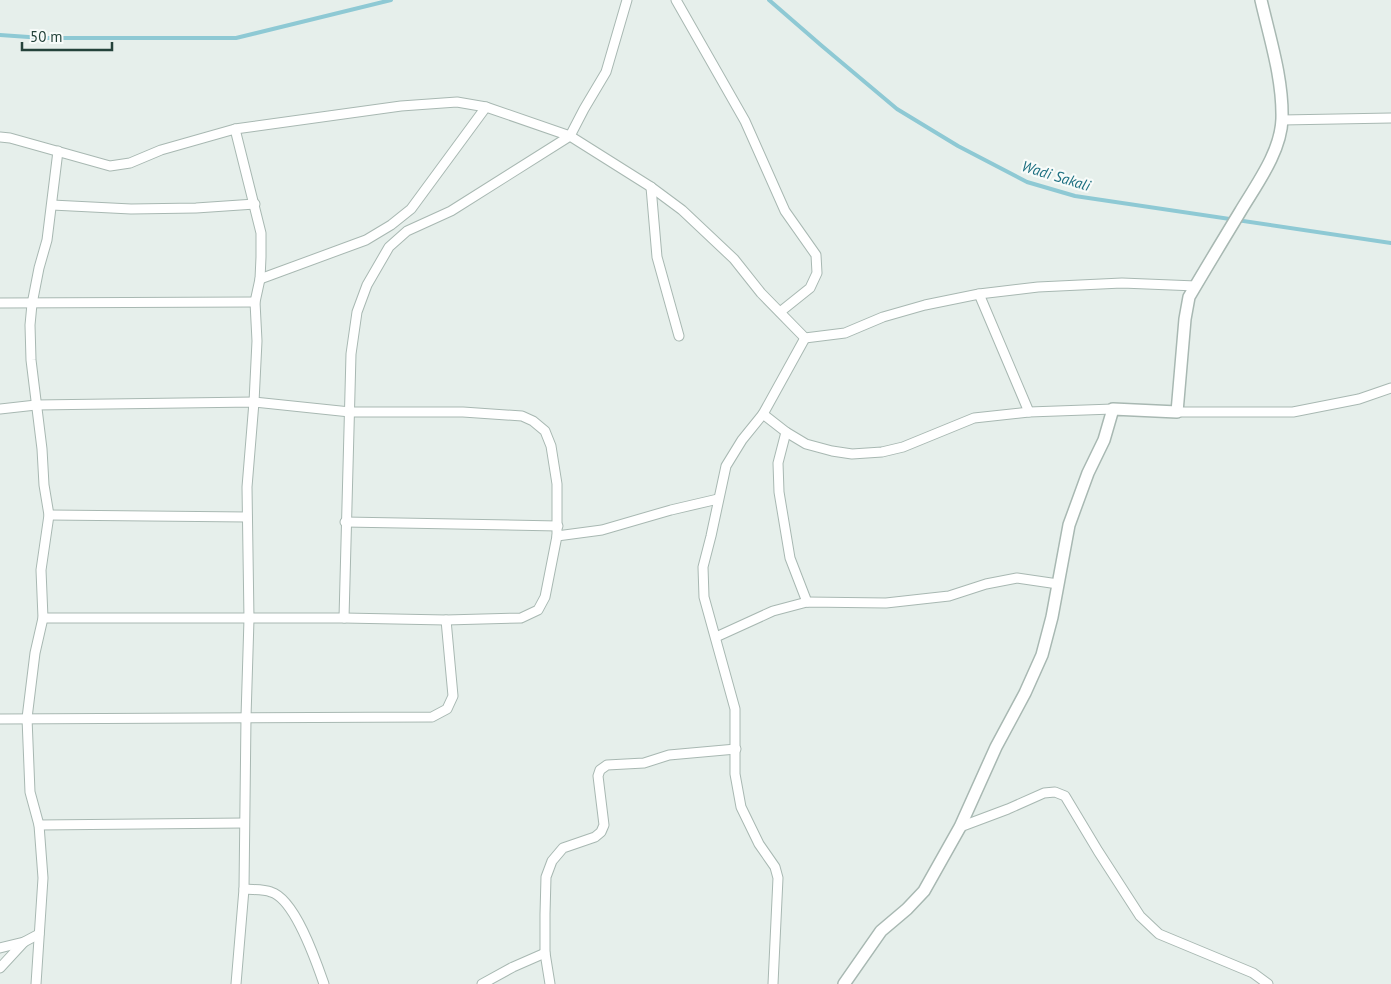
<svg xmlns="http://www.w3.org/2000/svg" width="1391" height="984" font-family="'PT Sans',sans-serif">
  <rect width="100%" height="100%" fill="#e6efeb"/>
  <g fill="none" stroke-linecap="round" stroke-linejoin="round">
    <g stroke="#8ec9d4" stroke-width="4">
      <polyline points="769,0 822,46 897,109 958,146 1027,182 1075,196 1391,243"/>
      <polyline points="0,35 43,38 236,38 391,0"/>
    </g>
    <defs>
      <g id="minor">
        <polyline points="676,0 745,121 785,211 816,255 817,273 810,288 780,312"/>
        <polyline points="1282,120 1391,118"/>
        <polyline points="235,129 261,233 261,257 260,279 255,302 257,341 254,402 247,487 249,619 246,717 244,889 236,984"/>
        <polyline points="0,137 10,138 110,166 130,163 161,150 235,129 401,106 457,102 486,107 570,136 651,187 682,210 734,259 761,293 805,338"/>
        <polyline points="651,187 657,257 679,336"/>
        <polyline points="52,205 131,209 196,208 255,204"/>
        <polyline points="260,279 366,240 391,225 411,209 486,107"/>
        <polyline points="979,294 1029,412"/>
        <polyline points="0,303 255,302"/>
        <polyline points="805,338 845,333 883,317 925,305 979,294 1038,287 1122,283 1196,286"/>
        <polyline points="0,409 36,405 254,402 350,412 463,412 522,416 533,421 545,431 551,446 557,484 557,536 545,597 538,610 521,618 446,620 344,618 43,618"/>
        <polyline points="1177,412 1293,412 1359,399 1391,388"/>
        <polyline points="763,414 786,432 806,444 832,451 852,454 882,452 903,447 974,418 1029,412 1113,409"/>
        <polyline points="786,432 778,463 779,492 790,558 807,602"/>
        <polyline points="49,515 247,517"/>
        <polyline points="345,522 558,526"/>
        <polyline points="557,536 602,530 671,510 718,499"/>
        <polyline points="344,618 351,354 357,312 367,285 389,247 407,231 451,211 570,136 584,109 606,72 627,0"/>
        <polyline points="716,637 773,611 807,602 886,603 949,596 986,584 1017,578 1058,584"/>
        <polyline points="0,719 432,717 447,709 453,696 446,620"/>
        <polyline points="39,825 244,823"/>
        <polyline points="960,827 1008,809 1044,793 1055,792 1065,796 1098,851 1140,916 1159,934 1253,973 1268,984"/>
        <path d="M244 889C253 890 263 889 271 892 295 899 316 961 324 984"/>
        <polyline points="0,948 24,942 39,934"/>
        <polyline points="0,968 24,942"/>
        <polyline points="36,984 43,878 39,825 30,792 27,718 35,653 43,618 41,570 49,515 44,485 42,449 31,360 30,325 32,304 39,268 47,240 58,151"/>
        <polyline points="482,984 513,967 545,953"/>
        <polyline points="550,984 545,953 545,914 546,877 552,861 563,848 595,837 601,832 604,825 598,776 600,770 607,765 644,763 669,755 736,749"/>
        <polyline points="773,984 778,878 775,867 759,844 741,807 735,774 735,709 704,597 703,567 711,536 726,466 742,440 763,414 805,338"/>
      </g>
      <path id="tertiary" d="M844 984 881 931 907 909 924 891 960 827 996 747 1025 693 1042 655 1052 617 1069 525 1088 473 1104 440 1113 409 1177 412 1185 319 1189 297C1206 268 1223 240 1240 212 1256 185 1281 152 1282 119 1283 79 1270 39 1261 0"/>
    </defs>
    <use href="#minor" stroke="#a8b8b2" stroke-width="11"/>
    <use href="#tertiary" stroke="#a8b8b2" stroke-width="14"/>
    <use href="#minor" stroke="#fff" stroke-width="9"/>
    <use href="#tertiary" stroke="#fff" stroke-width="11"/>
  </g>
  <g text-anchor="middle" stroke-width="4.5" stroke-linejoin="round" paint-order="stroke">
    <g font-size="15" font-style="italic" fill="#1c6f80" stroke="#f7fbf9">
      <text transform="translate(1056 176) rotate(17)" y="5">Wadi Sakali</text>
    </g>
  </g>
  <path d="M22 42v8h90v-8" fill="none" stroke="#24423a" stroke-width="2.5"/>
  <text x="30" y="42" font-size="15" fill="#24423a" stroke="#f7fbf9" stroke-width="4" paint-order="stroke">50 m</text>
</svg>
